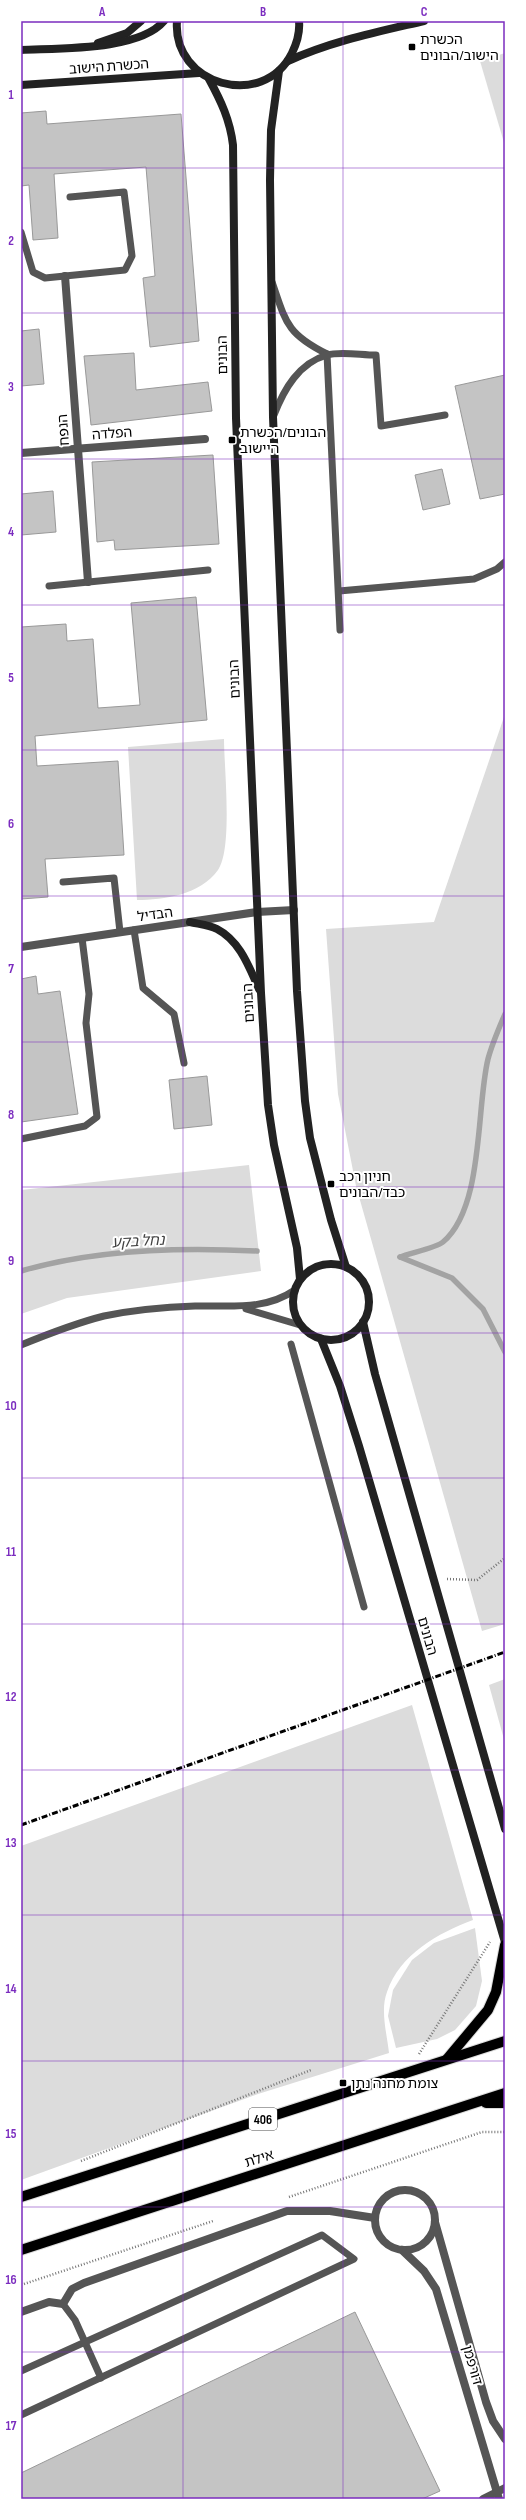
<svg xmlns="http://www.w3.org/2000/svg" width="526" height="2520" font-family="'Sofia Sans Condensed','Noto Sans Hebrew',sans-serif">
  <rect width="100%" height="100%" fill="#fff"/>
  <g fill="#dcdcdc">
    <polygon points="505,53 505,146 480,61"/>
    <polygon points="505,714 505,1624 482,1631 356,1186 338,1094 326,929 434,922"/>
    <path d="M224 739C224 767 233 849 218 870 200 895 164 900 137 900L128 747Z"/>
    <polygon points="249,1165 261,1271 67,1298 21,1314 21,1190"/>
    <polygon points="505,1679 505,1743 489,1685"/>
    <path d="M412 1705 473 1920C438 1933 400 1954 387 1992 380 2010 387 2034 389 2053L258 2094 21 2180V1846Z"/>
    <polygon points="475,1928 482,1981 476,2006 455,2030 437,2039 396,2048 388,2016 393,1990 412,1960 434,1943"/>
  </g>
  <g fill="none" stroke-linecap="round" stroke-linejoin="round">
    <g stroke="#a3a3a3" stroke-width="5.5">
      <path d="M400 1257C410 1253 436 1248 443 1242 484 1207 476 1108 488 1059 492 1044 499 1028 505 1014"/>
      <polyline points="400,1257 452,1278 483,1309 505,1352"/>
      <path d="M21 1271C95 1249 181 1247 257 1251"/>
    </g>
  </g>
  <g fill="#c4c4c4" stroke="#999">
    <polygon points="46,111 47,124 181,114 199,341 150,347 143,278 155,276 146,167 54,174 58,238 33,240 29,185 21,186 21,113"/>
    <polygon points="39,329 44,384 21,386 21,331"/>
    <polygon points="134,353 136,390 208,382 212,411 91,425 84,356"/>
    <polygon points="505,375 505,494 480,499 455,386"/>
    <polygon points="213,455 219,544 115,550 114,540 97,542 92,462"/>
    <polygon points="442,469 450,504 423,510 415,475"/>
    <polygon points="53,491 56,532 21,535 21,494"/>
    <polygon points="196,597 207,720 35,736 37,766 118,761 124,855 45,859 48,897 21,899 21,627 66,624 67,641 93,639 98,708 140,705 131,603"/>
    <polygon points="36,976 38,994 60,991 78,1114 21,1122 21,979"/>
    <polygon points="207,1076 212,1125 174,1129 169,1080"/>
    <polygon points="355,2312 440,2491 422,2499 21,2499 21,2473"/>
  </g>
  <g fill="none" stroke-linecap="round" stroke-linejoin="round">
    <defs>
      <g id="primary">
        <polyline points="447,2059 488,2010 496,1992 505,1945"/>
        <polyline points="486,2103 505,2103"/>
        <polyline points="21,2197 505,2041"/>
        <polyline points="21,2250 505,2093"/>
      </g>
    </defs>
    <use href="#primary" stroke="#dbdbdb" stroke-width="12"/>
    <g stroke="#777" stroke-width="2.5" stroke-dasharray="1 2" stroke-linecap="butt">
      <polyline points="447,1579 477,1580 505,1558"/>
      <polyline points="419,2054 490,1942"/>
      <polyline points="81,2161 311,2070"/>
      <polyline points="289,2197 482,2132 505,2132"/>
      <polyline points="24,2284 213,2221"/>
    </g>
    <g stroke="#555" stroke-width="7">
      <polyline points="21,232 33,272 45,278 125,270 132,256 124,192 70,197"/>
      <path d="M272 282C286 323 287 334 327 354"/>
      <polyline points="327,354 340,630"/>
      <path d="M274 415C284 389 299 363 327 355 340 351 361 355 376 355L381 426 445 415"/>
      <polyline points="49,586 208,570"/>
      <polyline points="339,591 474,579 497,569 505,562"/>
      <polyline points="63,882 114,878 120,932"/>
      <polyline points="134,930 143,988 174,1014 184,1063"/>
      <polyline points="21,1139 85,1126 97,1117 86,1023 89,994 82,938"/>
      <polyline points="246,1309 300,1325"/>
      <polyline points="291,1344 364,1607"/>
      <path d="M21 1345C48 1334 76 1323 104 1316 133 1310 166 1307 195 1306 231 1305 264 1311 295 1290"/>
      <polyline points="63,2304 75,2320 101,2378"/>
      <polyline points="21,2371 322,2235 354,2259 21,2415"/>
    </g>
    <g stroke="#555" stroke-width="8">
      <polyline points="65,276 88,582"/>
      <polyline points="21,453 205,439"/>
      <polyline points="21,947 257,912 294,910"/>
      <circle cx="405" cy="2220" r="30"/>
      <polyline points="435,2222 486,2402 493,2421 505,2439"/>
      <polyline points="402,2250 424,2271 436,2289 499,2499"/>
      <polyline points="21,2312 49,2302 63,2304 72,2289 84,2283 287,2211 330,2211 375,2218"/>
      <polyline points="483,2499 505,2488"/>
    </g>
    <g stroke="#222" stroke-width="8">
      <path d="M177 21C172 85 263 111 292 53 297 43 300 32 299 21"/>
      <polyline points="98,43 127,33 141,21"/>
      <path d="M21 50C58 48 139 51 164 21"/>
      <path d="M288 61C332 41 377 32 424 21"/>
      <polyline points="279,71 271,130 270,180 273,417 297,991 305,1101 310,1138 331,1220 346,1267"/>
      <path d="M209 79C221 101 230 120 233 145L236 418 261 993 268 1105 274 1145 297 1248 300 1279"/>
      <polyline points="21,85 199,73"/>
      <path d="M190 922C198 924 209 925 217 929 240 941 249 967 259 989"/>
      <circle cx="331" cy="1302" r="38"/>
      <polyline points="363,1322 375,1374 505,1829"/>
      <polyline points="321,1339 340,1386 359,1446 505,1942"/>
    </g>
    <use href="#primary" stroke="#000" stroke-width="10"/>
    <polyline stroke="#000" stroke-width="3" stroke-dasharray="6 2 1 2" stroke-linecap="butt" points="21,1825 505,1652"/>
  </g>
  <path fill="none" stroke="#7b2cbf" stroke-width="1" stroke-opacity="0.55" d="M183 21V2499M343 21V2499M21 168H505M21 313H505M21 459H505M21 605H505M21 750H505M21 896H505M21 1042H505M21 1187H505M21 1333H505M21 1478H505M21 1624H505M21 1770H505M21 1915H505M21 2061H505M21 2207H505M21 2352H505"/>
  <g fill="#000" stroke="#fff" stroke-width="1.5">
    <rect x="408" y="43" width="8" height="8" rx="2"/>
    <rect x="228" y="436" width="8" height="8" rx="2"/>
    <rect x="327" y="1180" width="8" height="8" rx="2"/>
    <rect x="339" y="2079" width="8" height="8" rx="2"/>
  </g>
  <g text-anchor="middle" stroke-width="4" stroke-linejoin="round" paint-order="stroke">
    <rect fill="#fff" stroke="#4c4c4c" stroke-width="1" x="249" y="2108" width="28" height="22" rx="3"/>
    <g font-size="13" font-weight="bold" fill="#000">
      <text x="263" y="2124">406</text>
    </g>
    <g font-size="14" fill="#000" stroke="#fff" text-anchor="start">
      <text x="420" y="44">הכשרת<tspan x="420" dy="16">הישוב/הבונים</tspan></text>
      <text x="240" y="437">הבונים/הכשרת<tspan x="240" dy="16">היישוב</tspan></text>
      <text x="339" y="1181">חניון רכב<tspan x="339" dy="16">כבד/הבונים</tspan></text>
      <text x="351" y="2088">צומת מחנה נתן</text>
    </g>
    <g font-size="14" fill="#000" stroke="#fff">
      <text transform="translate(109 66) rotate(-4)" y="5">הכשרת הישוב</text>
      <text transform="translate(222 355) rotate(-91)" y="5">הבונים</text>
      <text transform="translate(63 430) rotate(-94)" y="5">הנפח</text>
      <text transform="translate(112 433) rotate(-4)" y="5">הפלדה</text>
      <text transform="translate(234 679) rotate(-92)" y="5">הבונים</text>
      <text transform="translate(155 914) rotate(-8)" y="5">הבדיל</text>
      <text transform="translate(248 1003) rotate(-93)" y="5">הבונים</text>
      <text transform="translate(428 1636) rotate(74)" y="5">הבונים</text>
      <text transform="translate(259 2158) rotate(-18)" y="5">אילת</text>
      <text transform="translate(473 2365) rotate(74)" y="5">דורפמן</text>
    </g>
    <g font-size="15" font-style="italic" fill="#444" stroke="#fff">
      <text transform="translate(138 1241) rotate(-3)" y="5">נחל בקע</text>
    </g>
  </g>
  <rect width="526" height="2520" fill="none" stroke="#ffffff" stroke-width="44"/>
  <rect x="22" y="22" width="482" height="2476" fill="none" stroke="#7b2cbf" stroke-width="1.5"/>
  <g font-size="13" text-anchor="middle" font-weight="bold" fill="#7b2cbf">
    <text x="102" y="16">A</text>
    <text x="263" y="16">B</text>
    <text x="424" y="16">C</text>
    <text x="11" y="99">1</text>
    <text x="11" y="245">2</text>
    <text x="11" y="391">3</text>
    <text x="11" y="536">4</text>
    <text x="11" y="682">5</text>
    <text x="11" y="828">6</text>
    <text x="11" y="973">7</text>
    <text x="11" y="1119">8</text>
    <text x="11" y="1265">9</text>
    <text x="11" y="1410">10</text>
    <text x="11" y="1556">11</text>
    <text x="11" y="1701">12</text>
    <text x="11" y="1847">13</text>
    <text x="11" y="1993">14</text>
    <text x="11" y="2138">15</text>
    <text x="11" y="2284">16</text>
    <text x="11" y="2430">17</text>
  </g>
</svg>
